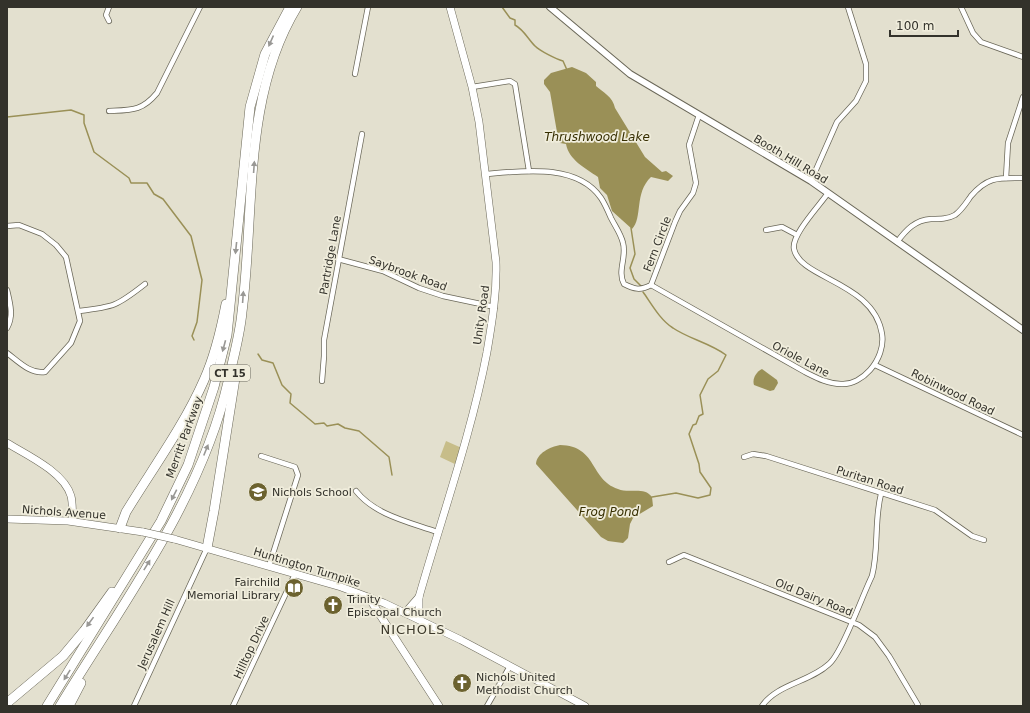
<svg xmlns="http://www.w3.org/2000/svg" width="1030" height="713" font-family="'DejaVu Sans',sans-serif">
  <rect width="100%" height="100%" fill="#e3e0cf"/>
  <polygon fill="#c7bd89" points="446,441 464,449 459,466 440,457"/>
  <g fill="#9a9057">
    <path d="M572 67 586 73 596 82V86C603 92 613 97 615 108L645 157 662 172 666 171 673 176 668 181 651 177C634 193 643 218 632 229L612 211 607 195 600 188 598 177C585 168 569 160 566 144L560 143 558 138 550 92 544 84V80L551 73Z"/>
    <path d="M762 369 777 380 778 383 774 390 770 391 754 385C752 379 756 372 762 369Z"/>
    <path d="M560 445C598 446 589 479 618 489 629 494 644 486 652 497L653 506 633 518 630 524 628 538 623 543 608 541 601 537 536 464C537 453 550 447 560 445Z"/>
  </g>
  <g fill="none" stroke-linecap="round" stroke-linejoin="round">
    <g stroke="#9a9057" stroke-width="1.5">
      <path d="M502 7 510 18 515 20V25C524 30 528 39 535 46 540 51 556 59 563 61L567 70"/>
      <polyline points="7,117 71,110 84,115 84,123 94,152 129,178 131,183 147,183 154,194 163,199 191,236 202,280 197,322 192,336 194,340"/>
      <polyline points="631,228 635,254 630,268 634,279 641,286"/>
      <path d="M643 292C651 303 660 320 673 328 689 339 710 343 726 355L718 371 708 379 700 395 703 414 699 416 696 424 693 425 689 434 699 464 700 472 711 488 710 495 698 498 676 493 652 497"/>
      <polyline points="258,354 262,360 273,363 282,385 291,394 290,403 315,424 324,423 327,426 338,424 345,428 359,431 389,457 392,475"/>
    </g>
    <defs>
      <g id="minor">
        <polyline points="961,7 973,33 981,42 1023,57"/>
        <polyline points="109,21 106,15 109,7"/>
        <polyline points="355,74 368,7"/>
        <polyline points="472,87 510,81 515,84 529,171"/>
        <path d="M109 111C132 110 142 111 157 93L200 7"/>
        <path d="M486 174C522 171 577 163 601 198 605 204 608 211 611 218 615 226 621 234 623 243 627 257 617 271 624 284 634 289 640 291 651 285L675 222 680 211 693 193 696 183 689 145 699 115"/>
        <polyline points="1006,178 1008,143 1023,97"/>
        <polyline points="811,181 837,122 856,101 866,81 866,64 848,7"/>
        <path d="M7 226 19 225 42 234 56 245 66 257 80 321 71 343 45 372C30 374 19 362 7 353"/>
        <polyline points="766,230 782,227 797,235"/>
        <path d="M897 242C906 230 915 220 931 219 940 219 948 219 955 215 962 210 966 203 971 196 988 176 999 178 1023 178"/>
        <polyline points="338,259 383,271 419,288 443,296 495,307"/>
        <path d="M651 285 805 372C817 378 828 384 841 384 852 385 863 378 870 370 879 360 884 346 882 334 874 282 800 279 794 249 791 235 820 205 828 193"/>
        <path d="M7 290C10 303 14 316 7 328"/>
        <path d="M79 311C114 307 117 306 145 284"/>
        <polyline points="875,365 1023,435"/>
        <polyline points="322,381 324,356 324,340 362,134"/>
        <polyline points="261,456 295,467 298,475 269,566"/>
        <polyline points="744,457 753,454 766,456 935,510 972,536 984,540"/>
        <path d="M356 491C375 515 409 522 437 532"/>
        <polyline points="669,562 684,555 859,625 875,637 889,656 918,705"/>
        <polyline points="134,706 207,548"/>
        <polyline points="233,706 295,574"/>
        <polyline points="487,706 510,666"/>
        <path d="M762 706C777 684 810 682 829 664 842 653 863 594 872 576 879 549 874 521 881 494"/>
      </g>
      <polyline id="tertiary" points="550,7 630,74 811,181 1023,330"/>
      <g id="secondary">
        <path d="M7 443C27 455 64 472 71 496 73 504 72 513 73 521"/>
        <polyline points="7,519 68,521 143,532"/>
        <polyline points="174,539 341,587 384,603 461,640 585,706"/>
        <polyline points="369,598 439,706"/>
        <polyline points="405,613 419,597"/>
        <path d="M419 619V597C442 516 471 435 487 352 492 322 497 293 496 262L479 122 472 87 450 7"/>
      </g>
      <g id="motorway">
        <path d="M120 528 126 512C151 471 185 424 204 380 215 356 221 330 226 304"/>
        <polyline points="207,548 214,511 236,372"/>
        <polyline points="7,703 63,656 84,631 112,592"/>
        <polyline points="47,706 161,521 188,465 214,387 227,335 250,107 265,54 290,7"/>
        <path d="M60 706C122 604 201 500 228 382 233 359 240 335 242 312 255 211 242 97 297 7"/>
        <polyline points="69,706 81,683"/>
      </g>
    </defs>
    <use href="#minor" stroke="#6a6758" stroke-width="6"/>
    <use href="#tertiary" stroke="#6a6758" stroke-width="8"/>
    <use href="#secondary" stroke="#6a6758" stroke-width="8"/>
    <use href="#motorway" stroke="#6a6758" stroke-width="10"/>
    <use href="#minor" stroke="#fff" stroke-width="4.5"/>
    <use href="#tertiary" stroke="#fff" stroke-width="6"/>
    <use href="#secondary" stroke="#fff" stroke-width="7"/>
    <use href="#motorway" stroke="#fff" stroke-width="9"/>
    <defs>
      <polyline id="secondary-bridge" points="143,532 174,539"/>
    </defs>
    <use href="#secondary-bridge" stroke="#6a6758" stroke-width="8" stroke-linecap="butt"/>
    <use href="#secondary-bridge" stroke="#fff" stroke-width="7"/>
  </g>
  <defs><path id="oneway-solid" d="M-6-.8H1V-3.2L6.5 0L1 3.2V.8H-6Z"/></defs>
  <g fill="#999895">
    <use href="#oneway-solid" transform="translate(271 41) rotate(114)"/>
    <use href="#oneway-solid" transform="translate(254 167) rotate(-86)"/>
    <use href="#oneway-solid" transform="translate(236 248) rotate(96)"/>
    <use href="#oneway-solid" transform="translate(243 297) rotate(-86)"/>
    <use href="#oneway-solid" transform="translate(224 346) rotate(105)"/>
    <use href="#oneway-solid" transform="translate(206 450) rotate(-68)"/>
    <use href="#oneway-solid" transform="translate(174 495) rotate(117)"/>
    <use href="#oneway-solid" transform="translate(147 565) rotate(-58)"/>
    <use href="#oneway-solid" transform="translate(90 622) rotate(126)"/>
    <use href="#oneway-solid" transform="translate(67 675) rotate(122)"/>
  </g>
  <defs>
    <symbol id="school-disc" viewBox="-11 -11 22 22"><circle r="9.5" fill="#6c622f" stroke="#f0eddc"/><path d="M0-5L7-2L0 1L-7-2ZM-4 1L0 2.5L4 1V4Q0 6-4 4Z" fill="#fff"/></symbol>
    <symbol id="library-disc" viewBox="-11 -11 22 22"><circle r="9.5" fill="#6c622f" stroke="#f0eddc"/><path d="M-6-4Q-3-5.5-.7-3.5V5Q-3 3-6 4ZM6-4Q3-5.5 .7-3.5V5Q3 3 6 4Z" fill="#fff"/></symbol>
    <symbol id="church-disc" viewBox="-11 -11 22 22"><circle r="9.5" fill="#6c622f" stroke="#f0eddc"/><path d="M-1.2-6h2.4v3.5h3.3v2.4h-3.3V6h-2.4V-.1h-3.3v-2.4h3.3Z" fill="#fff"/></symbol>
  </defs>
  <g fill-rule="evenodd">
    <use href="#school-disc" x="247" y="481" width="22" height="22"/>
    <use href="#library-disc" x="283" y="577" width="22" height="22"/>
    <use href="#church-disc" x="322" y="594" width="22" height="22"/>
    <use href="#church-disc" x="451" y="672" width="22" height="22"/>
  </g>
  <g text-anchor="middle" stroke-width="3.5" stroke-linejoin="round" paint-order="stroke">
    <rect fill="#f0eddc" stroke="#6c6a60" stroke-width="1" x="210" y="365" width="40" height="16" rx="3"/>
    <g font-size="10" font-weight="bold" fill="#33322b">
      <text x="230" y="377">CT 15</text>
    </g>
    <g font-size="11" fill="#33322b" stroke="#f0eddc">
      <text transform="translate(791 159) rotate(31)" y="4">Booth Hill Road</text>
      <text transform="translate(657 244) rotate(-69)" y="4">Fern Circle</text>
      <text transform="translate(330 255) rotate(-80)" y="4">Partridge Lane</text>
      <text transform="translate(408 273) rotate(20)" y="4">Saybrook Road</text>
      <text transform="translate(481 315) rotate(-82)" y="4">Unity Road</text>
      <text transform="translate(801 359) rotate(28)" y="4">Oriole Lane</text>
      <text transform="translate(953 392) rotate(26)" y="4">Robinwood Road</text>
      <text transform="translate(184 437) rotate(-70)" y="4">Merritt Parkway</text>
      <text transform="translate(870 480) rotate(18)" y="4">Puritan Road</text>
      <text transform="translate(64 512) rotate(4)" y="4">Nichols Avenue</text>
      <text transform="translate(307 567) rotate(17)" y="4">Huntington Turnpike</text>
      <text transform="translate(814 597) rotate(22)" y="4">Old Dairy Road</text>
      <text transform="translate(156 634) rotate(-66)" y="4">Jerusalem Hill</text>
      <text transform="translate(251 647) rotate(-65)" y="4">Hilltop Drive</text>
    </g>
    <g font-size="11" fill="#33322b" stroke="#f0eddc" text-anchor="start">
      <text x="272" y="496">Nichols School</text>
      <text x="280" y="586" text-anchor="end">Fairchild<tspan x="280" dy="13">Memorial Library</tspan></text>
      <text x="347" y="603">Trinity<tspan x="347" dy="13">Episcopal Church</tspan></text>
      <text x="476" y="681">Nichols United<tspan x="476" dy="13">Methodist Church</tspan></text>
    </g>
    <g font-size="12" font-style="italic" fill="#362e00" stroke="#f0eddc">
      <text x="597" y="141">Thrushwood Lake</text>
      <text x="609" y="516">Frog Pond</text>
    </g>
    <g font-size="13" letter-spacing="1" fill="#3c392b" stroke="#f0eddc">
      <text x="413" y="634">NICHOLS</text>
    </g>
  </g>
  <rect width="1030" height="713" fill="none" stroke="#33322b" stroke-width="16"/>
  <path d="M890 30v6h68v-6" fill="none" stroke="#33322b" stroke-width="2"/>
  <text x="896" y="30" font-size="12" fill="#33322b" stroke="#f0eddc" stroke-width="3" paint-order="stroke">100 m</text>
</svg>
